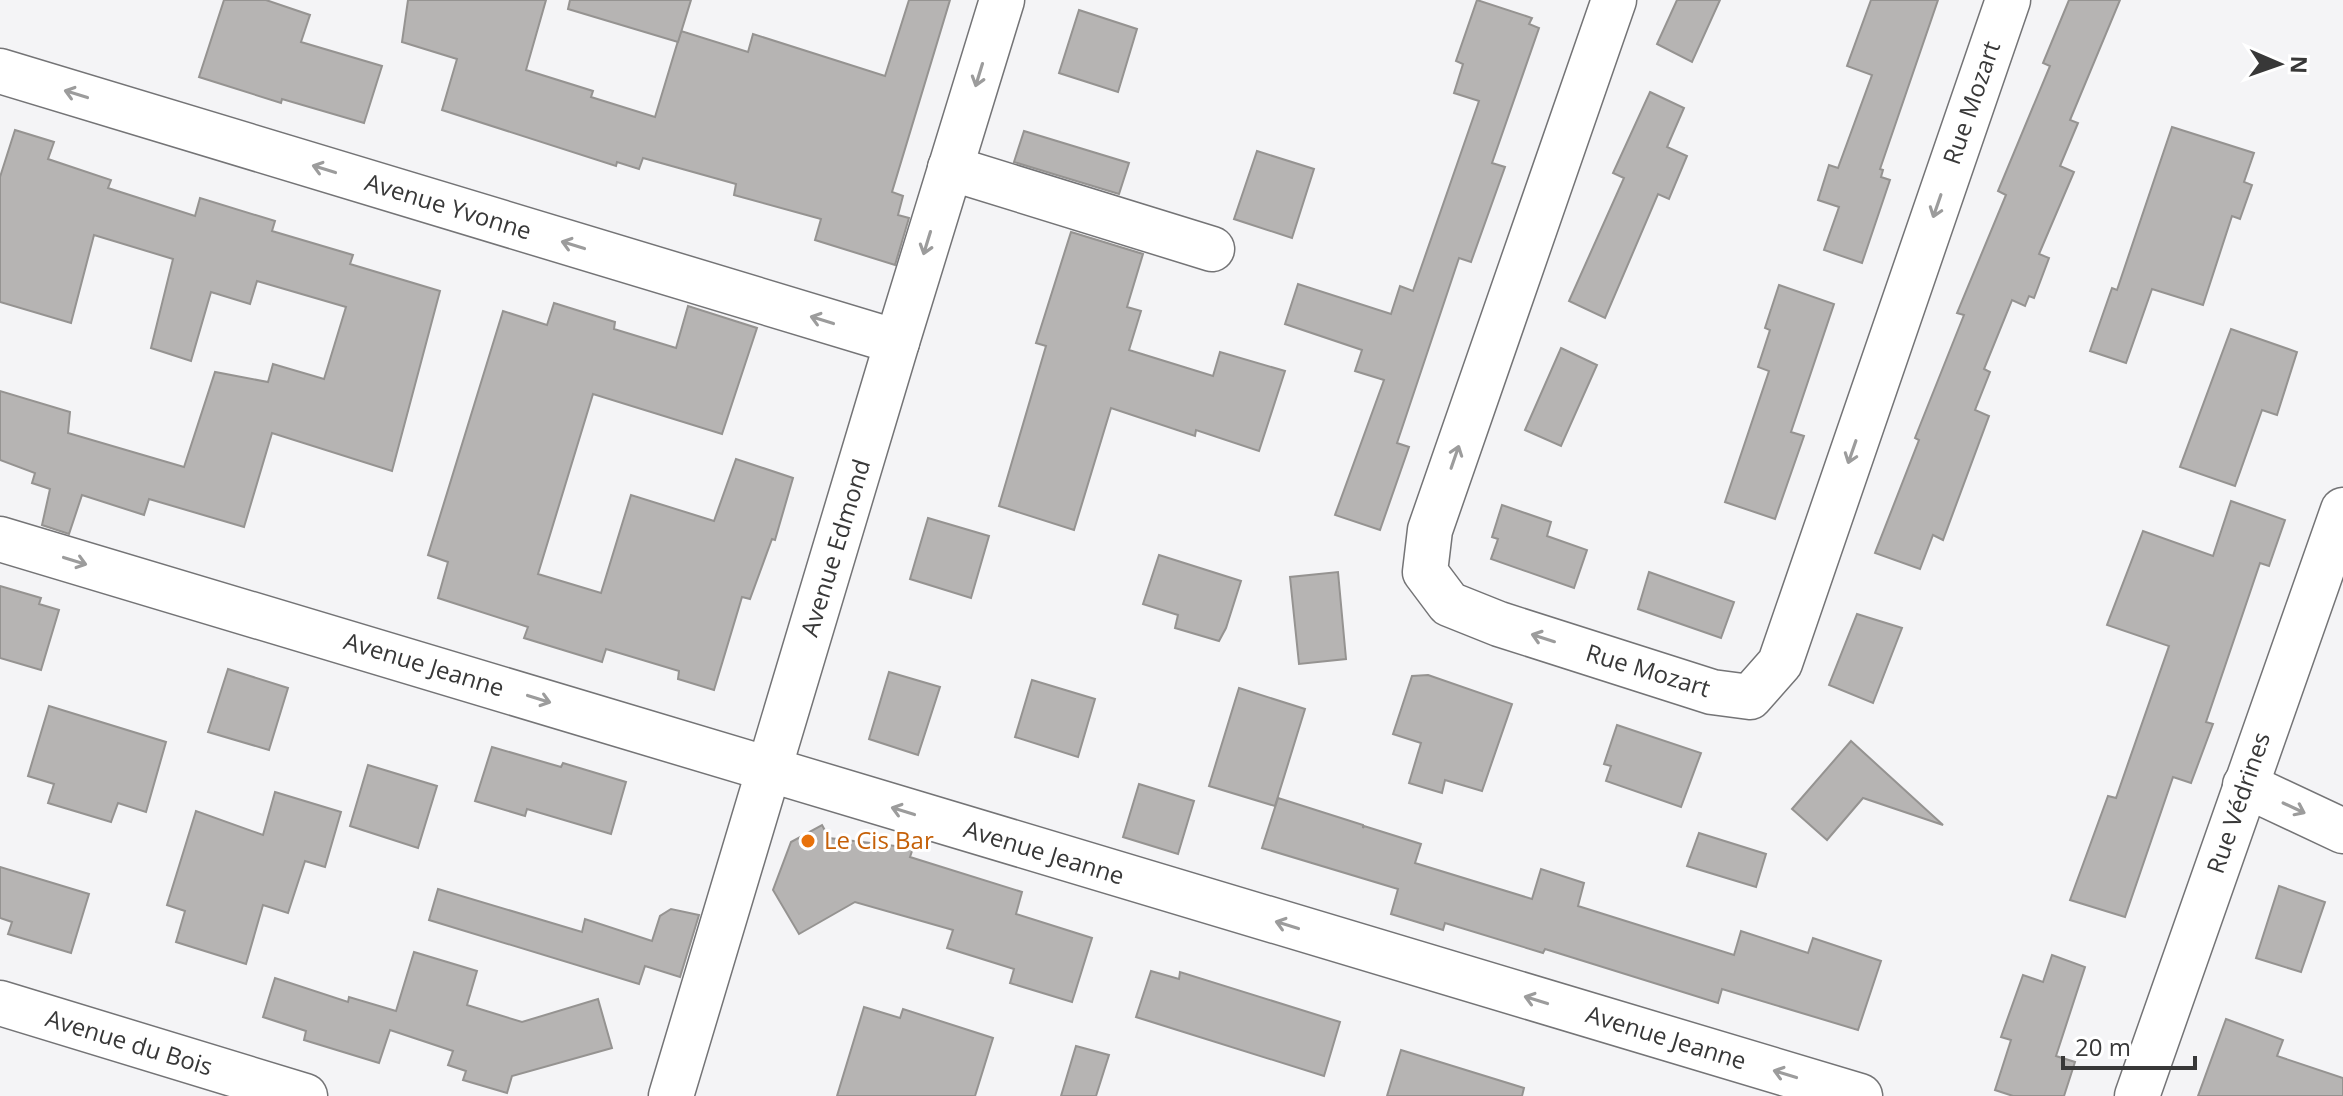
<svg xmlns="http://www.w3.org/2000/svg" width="2343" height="1096" font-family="'Open Sans',sans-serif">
  <rect width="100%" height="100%" fill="#f4f4f6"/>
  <g fill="#b6b4b3" stroke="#959391" stroke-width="2">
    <polygon points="224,0 266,0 310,15 301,42 382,66 364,123 282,99 281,103 199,77"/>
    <polygon points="408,0 546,0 526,70 593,91 591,97 655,117 681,31 748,52 753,34 885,76 909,0 950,0 892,192 903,196 898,215 909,218 895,265 815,240 821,219 734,195 736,184 643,158 639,169 617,162 616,166 442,110 457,59 402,42"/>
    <polygon points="570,0 691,0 678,42 568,9"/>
    <polygon points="1477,0 1532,18 1529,24 1539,28 1492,163 1505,167 1471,262 1459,258 1397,443 1409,447 1380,530 1335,515 1384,380 1355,371 1362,350 1285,324 1298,284 1391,314 1400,286 1413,291 1479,101 1454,93 1463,64 1456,61"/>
    <polygon points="1677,0 1720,0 1692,62 1657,44"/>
    <polygon points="1871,0 1938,0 1880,169 1883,170 1881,177 1890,180 1862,263 1824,250 1839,207 1818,200 1829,165 1838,168 1872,75 1847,66"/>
    <polygon points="2069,0 2120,0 2070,120 2078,123 2060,166 2074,172 2039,254 2049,258 2034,298 2029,296 2025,306 2012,300 1984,369 1990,372 1975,410 1989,416 1943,540 1933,535 1920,569 1875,553 1919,440 1915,438 1964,315 1957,313 2006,195 1998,191 2050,66 2043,63"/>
    <polygon points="1079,10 1137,29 1118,92 1059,73"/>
    <polygon points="1650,92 1684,108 1667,147 1687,156 1669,199 1658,194 1605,318 1569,301 1624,178 1613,173"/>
    <polygon points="2172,127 2254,153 2244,182 2252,185 2240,219 2232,216 2203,305 2152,289 2126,363 2090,351 2112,288 2117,290"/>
    <polygon points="15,130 54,142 48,159 111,180 108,188 195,216 200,198 275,221 272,231 353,255 350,264 440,291 392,471 272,433 244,527 149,499 144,515 82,495 69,534 42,525 50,489 32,483 35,473 0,460 0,391 70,412 68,433 184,467 215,372 268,382 273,364 324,379 346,307 257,281 250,304 211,292 191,361 151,348 173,259 94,235 71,323 0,302 0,177"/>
    <polygon points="1024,131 1129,163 1119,194 1014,162"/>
    <polygon points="1257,151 1314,169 1292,238 1234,219"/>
    <polygon points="1071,232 1143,254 1127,307 1141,311 1129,350 1213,376 1220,352 1285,371 1259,451 1196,430 1195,436 1111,408 1074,530 999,506 1046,346 1036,343"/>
    <polygon points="1779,285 1834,304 1791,432 1804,436 1775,519 1725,502 1769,371 1758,367 1770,330 1765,328"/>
    <polygon points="554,303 615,322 614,329 676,348 688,306 757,328 722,434 593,394 538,574 601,593 631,495 714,521 736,459 793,478 775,540 772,539 750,599 742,597 714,690 678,679 679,671 606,649 602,662 524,638 528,627 438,598 448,562 428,555 503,311 547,325"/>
    <polygon points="2231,329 2297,352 2277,415 2262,410 2235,486 2180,467"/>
    <polygon points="1561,348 1597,365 1561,446 1525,430"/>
    <polygon points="2231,501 2285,520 2269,566 2260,563 2206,722 2213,724 2191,783 2173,777 2125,917 2070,900 2108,796 2116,798 2169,646 2107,625 2143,531 2213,556"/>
    <polygon points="1502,505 1551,522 1547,536 1587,550 1574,588 1491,559 1498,539 1492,537"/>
    <polygon points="928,518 989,536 971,598 910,579"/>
    <polygon points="1159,555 1241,581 1226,628 1219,641 1175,628 1178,615 1143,604"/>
    <polygon points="1338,572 1346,659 1299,664 1290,577"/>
    <polygon points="1649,572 1734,602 1721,638 1638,609"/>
    <polygon points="0,586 41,598 39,604 59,610 41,670 0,658"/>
    <polygon points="1857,614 1902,628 1873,703 1829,685"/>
    <polygon points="228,669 288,688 269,750 208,732"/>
    <polygon points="889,672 940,687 918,755 869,739"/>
    <polygon points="1428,675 1512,704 1482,791 1445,780 1442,793 1409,783 1421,743 1393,734 1412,676"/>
    <polygon points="1032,680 1095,699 1078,757 1015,737"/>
    <polygon points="1239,688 1305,709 1275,806 1209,786"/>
    <polygon points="49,706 166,742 146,812 118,803 111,822 48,803 54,784 28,776"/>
    <polygon points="1617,725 1701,753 1681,807 1606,781 1611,766 1604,764"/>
    <polygon points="1851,741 1943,825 1863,798 1827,840 1792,809"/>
    <polygon points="492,747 561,767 563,763 626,782 611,834 527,809 525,816 475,801"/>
    <polygon points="368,765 437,786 418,848 350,826"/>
    <polygon points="1139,784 1194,801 1178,854 1123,837"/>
    <polygon points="275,792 341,812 325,867 305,861 288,913 263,905 246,964 176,942 185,911 167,905 196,811 263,835"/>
    <polygon points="1278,798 1363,825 1363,828 1364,826 1421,844 1415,863 1532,899 1541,869 1584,883 1578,906 1734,955 1741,931 1808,953 1813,938 1881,961 1858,1030 1722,989 1718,1003 1545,949 1543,953 1445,923 1443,930 1391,914 1398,889 1262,848"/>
    <polygon points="822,825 829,838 913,848 910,857 1022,892 1016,914 1092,938 1072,1002 1010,983 1014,969 947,948 953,930 855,902 799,934 773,890 791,842"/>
    <polygon points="1699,833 1766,854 1756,887 1687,866"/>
    <polygon points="0,867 89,894 71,953 8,934 12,922 0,918"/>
    <polygon points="2279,886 2325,902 2301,972 2256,958"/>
    <polygon points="438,889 582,932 585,919 652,941 660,916 671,909 699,915 680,977 645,966 639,984 429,920"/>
    <polygon points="414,952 477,971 467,1005 522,1022 598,999 612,1048 512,1076 507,1093 463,1080 466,1071 448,1065 453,1051 390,1030 379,1063 304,1040 306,1031 263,1017 275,978 348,1002 349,997 396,1011"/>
    <polygon points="2052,955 2085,967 2056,1056 2075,1062 2064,1096 2013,1096 1995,1090 2011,1040 2001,1037 2023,975 2043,982"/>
    <polygon points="1151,971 1179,979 1180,972 1340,1022 1324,1076 1136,1017"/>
    <polygon points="864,1007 900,1018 903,1009 993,1038 975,1096 837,1096"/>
    <polygon points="2226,1019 2283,1040 2277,1056 2343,1078 2343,1096 2198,1096"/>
    <polygon points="1076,1046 1109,1055 1096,1096 1061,1096"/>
    <polygon points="1401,1050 1524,1088 1522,1096 1387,1096"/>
  </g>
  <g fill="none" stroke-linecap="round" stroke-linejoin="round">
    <defs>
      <g id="minor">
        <polyline points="1614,0 1430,530 1425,572 1449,604 1499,624 1712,692 1750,697 1780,663 2008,0"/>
        <polyline points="0,71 897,342"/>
        <polyline points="950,168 1212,249"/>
        <polyline points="0,539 1860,1096"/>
        <polyline points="2245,785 2343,831"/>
        <polyline points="0,1003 305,1096"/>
        <polyline points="671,1096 897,342 1002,0"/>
        <polyline points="2137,1096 2343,510"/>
      </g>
    </defs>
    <use href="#minor" stroke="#747476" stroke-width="47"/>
    <use href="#minor" stroke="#fff" stroke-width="44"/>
  </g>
  <defs><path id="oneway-shaft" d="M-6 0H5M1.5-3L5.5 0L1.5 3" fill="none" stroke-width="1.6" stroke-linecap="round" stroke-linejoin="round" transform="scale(2)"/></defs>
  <g stroke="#9c9c9c">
    <use href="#oneway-shaft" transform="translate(979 75) rotate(107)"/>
    <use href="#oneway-shaft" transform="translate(76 94) rotate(-163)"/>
    <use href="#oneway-shaft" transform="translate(324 169) rotate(-163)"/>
    <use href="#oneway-shaft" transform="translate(1937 206) rotate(109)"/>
    <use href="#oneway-shaft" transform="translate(927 243) rotate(107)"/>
    <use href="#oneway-shaft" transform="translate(573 245) rotate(-163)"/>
    <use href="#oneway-shaft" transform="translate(822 320) rotate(-163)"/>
    <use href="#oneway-shaft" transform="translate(1852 452) rotate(109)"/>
    <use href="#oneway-shaft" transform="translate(1455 457) rotate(-71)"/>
    <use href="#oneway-shaft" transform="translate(75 561) rotate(17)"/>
    <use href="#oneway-shaft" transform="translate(1543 638) rotate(-162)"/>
    <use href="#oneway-shaft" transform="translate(539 699) rotate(17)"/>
    <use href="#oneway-shaft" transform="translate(2294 808) rotate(25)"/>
    <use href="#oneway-shaft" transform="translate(903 811) rotate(-163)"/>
    <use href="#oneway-shaft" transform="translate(1287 925) rotate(-163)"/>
    <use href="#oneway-shaft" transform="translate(1536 1000) rotate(-163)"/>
    <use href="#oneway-shaft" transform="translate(1785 1074) rotate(-163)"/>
  </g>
  <circle fill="#e8710a" stroke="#fff" stroke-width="3" cx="808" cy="841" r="8"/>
  <g text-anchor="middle" stroke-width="6" stroke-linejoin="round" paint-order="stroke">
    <g font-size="24" fill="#383838" stroke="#fff">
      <text transform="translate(1972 103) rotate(-71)" y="8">Rue Mozart</text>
      <text transform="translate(448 207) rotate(17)" y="8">Avenue Yvonne</text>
      <text transform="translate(836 548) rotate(-73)" y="8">Avenue Edmond</text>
      <text transform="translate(424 665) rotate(17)" y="8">Avenue Jeanne</text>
      <text transform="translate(1648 671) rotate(17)" y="8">Rue Mozart</text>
      <text transform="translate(2239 803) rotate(-71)" y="8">Rue Védrines</text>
      <text transform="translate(1044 853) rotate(17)" y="8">Avenue Jeanne</text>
      <text transform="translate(1666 1038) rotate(17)" y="8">Avenue Jeanne</text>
      <text transform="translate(129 1043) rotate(17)" y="8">Avenue du Bois</text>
    </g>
    <g font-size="24" fill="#c56008" stroke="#fff" text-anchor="start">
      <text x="824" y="849">Le Cis Bar</text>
    </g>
  </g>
  <g transform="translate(2279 64) rotate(92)" stroke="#ffffff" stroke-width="6" paint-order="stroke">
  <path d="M0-6L14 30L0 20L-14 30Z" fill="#383838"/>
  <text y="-12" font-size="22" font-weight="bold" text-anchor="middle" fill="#383838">N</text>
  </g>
  <path d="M2063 1056v12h132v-12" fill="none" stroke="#383838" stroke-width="4"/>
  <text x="2075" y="1056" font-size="24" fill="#383838" stroke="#ffffff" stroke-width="6" paint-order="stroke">20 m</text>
</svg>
